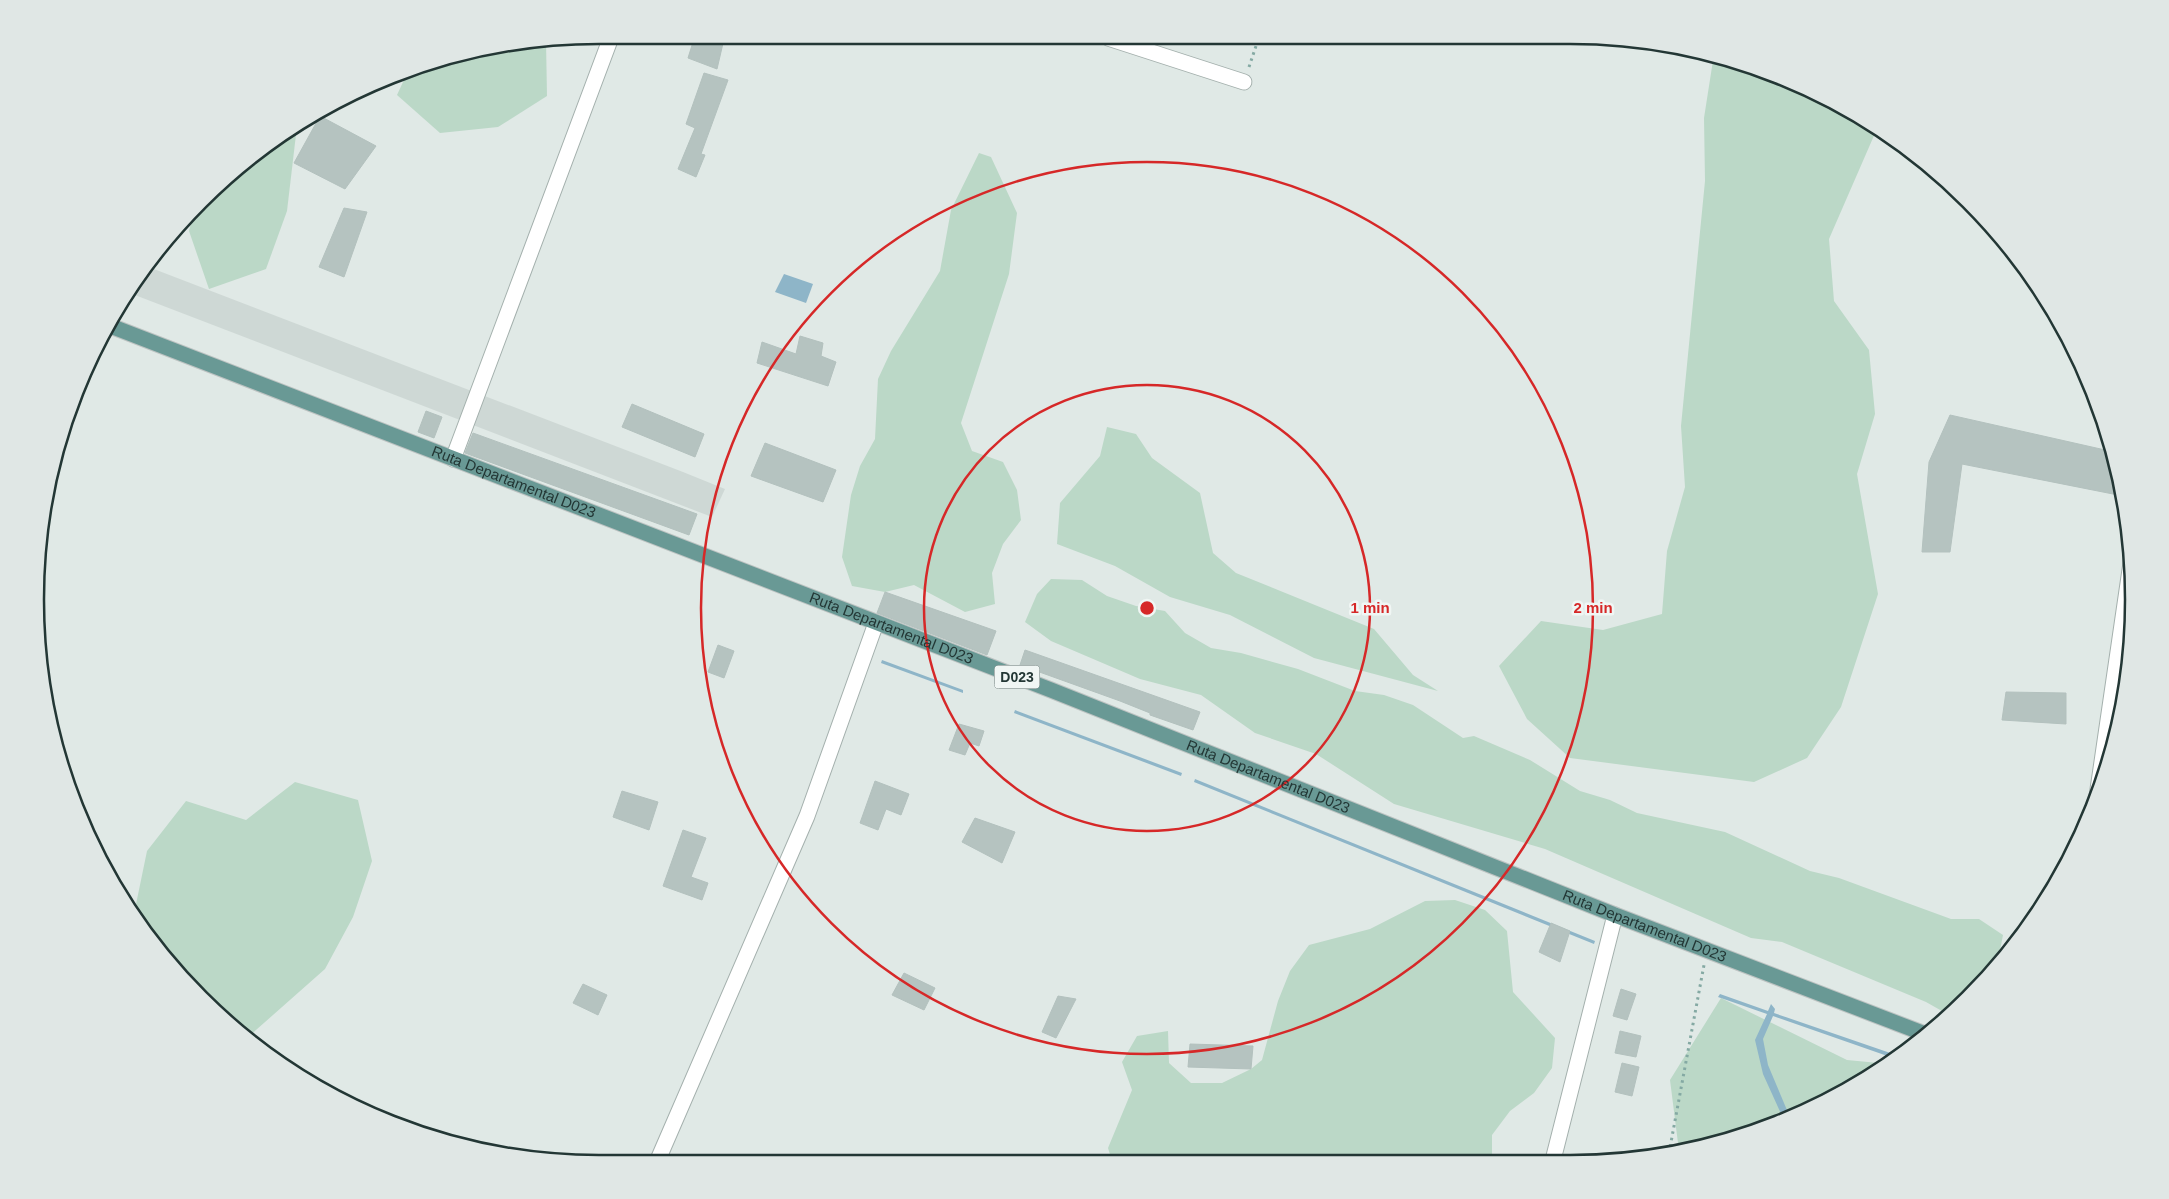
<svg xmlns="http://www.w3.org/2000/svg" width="2169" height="1199" font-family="Arial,sans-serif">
  <rect width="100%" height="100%" fill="#e0e9e6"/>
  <polygon fill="#ced8d5" points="146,266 683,472 725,489 712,517 127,292"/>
  <g fill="#bbd8c7">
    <polygon points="526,40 546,40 547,96 498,127 440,133 397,95 409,69"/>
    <polygon points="1714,54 1852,111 1879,130 1876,131 1829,239 1834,301 1869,350 1875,414 1857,474 1878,594 1841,707 1807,758 1754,782 1570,758 1527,719 1499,666 1541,621 1603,630 1662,614 1667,551 1685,487 1681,426 1705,181 1704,118"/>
    <polygon points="297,126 287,211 266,269 209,289 189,231 195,207 256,151"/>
    <polygon points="979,153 991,157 1017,213 1009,274 961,423 972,451 1003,462 1017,490 1021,520 1003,544 992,573 995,604 965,612 914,585 885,592 852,586 842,557 851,495 860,466 875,439 878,379 891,351 940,271 951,210"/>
    <polygon points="1107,427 1136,434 1152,458 1200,493 1213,553 1236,573 1374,629 1413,675 1438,691 1314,658 1230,615 1170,597 1115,566 1057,544 1060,503 1100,456"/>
    <polygon points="1051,579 1082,580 1107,596 1136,606 1165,611 1185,633 1211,648 1241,653 1298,669 1355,691 1384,695 1413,705 1463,738 1474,736 1530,760 1580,791 1610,800 1637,813 1725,832 1810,871 1839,878 1951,919 1979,919 2003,935 1998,961 1969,998 1949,1015 1926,1002 1782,942 1751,938 1545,849 1394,804 1316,754 1255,733 1201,695 1140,679 1051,641 1025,622 1037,594"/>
    <path d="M295 782 358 800 372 861 353 917 325 969 247 1038C201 1005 167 960 134 914L147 851 186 801 246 820Z"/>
    <polygon points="1455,900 1485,910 1507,931 1513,992 1555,1038 1552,1068 1534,1093 1510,1111 1492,1135 1492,1160 1112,1161 1108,1148 1132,1090 1122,1062 1137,1036 1168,1031 1169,1063 1191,1083 1222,1083 1251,1069 1262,1060 1278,1001 1290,971 1309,945 1370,929 1425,901"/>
    <polygon points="1721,998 1847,1060 1889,1064 1883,1069 1751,1134 1679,1151 1670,1080"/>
  </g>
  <g fill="#8eb5c8">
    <polygon points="784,274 813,284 806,303 775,292"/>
    <polygon points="882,660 963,690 963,693 881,663"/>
    <polygon points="1015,710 1182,773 1181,776 1014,713"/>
    <polygon points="1195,779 1595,941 1594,944 1194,782"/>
    <polygon points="1720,994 1768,1011 1771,1004 1775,1009 1774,1013 1899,1056 1896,1059 1773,1016 1763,1039 1768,1065 1789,1115 1783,1118 1763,1074 1755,1040 1767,1014 1718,997"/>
  </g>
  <g fill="#b5c3c0" stroke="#b3c1be">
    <polygon points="694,39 724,39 717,69 688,58"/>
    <polygon points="704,73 728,80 701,154 705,155 696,177 678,169 695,128 686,124"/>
    <polygon points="320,116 376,146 345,189 294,163"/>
    <polygon points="344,208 367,212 344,277 319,267"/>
    <polygon points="800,336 823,343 821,356 836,362 828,386 757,363 762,342 796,354"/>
    <polygon points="632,404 704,434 695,457 622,427"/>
    <polygon points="426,411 442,417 434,438 418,432"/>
    <polygon points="1950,415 2114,452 2119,477 2118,495 1962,464 1950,552 1922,552 1929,462"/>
    <polygon points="473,433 697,514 689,535 465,453"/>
    <polygon points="765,443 836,470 823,502 751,476"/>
    <polygon points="885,592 996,631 987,655 877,613"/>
    <polygon points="718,645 734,651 724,678 708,672"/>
    <polygon points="1025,650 1200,712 1193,730 1150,715 1150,713 1120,701 1020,665"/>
    <polygon points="2006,692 2066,693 2066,724 2002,720"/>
    <polygon points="959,724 984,731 979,746 970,743 965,755 949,750"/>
    <polygon points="875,781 909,794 901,815 886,809 878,830 860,823"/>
    <polygon points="622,791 658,802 649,830 613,817"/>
    <polygon points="975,818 1015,832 1002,863 962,842"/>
    <polygon points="683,830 706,838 691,877 708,883 702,900 663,886"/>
    <polygon points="1551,923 1570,931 1560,962 1539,952"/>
    <polygon points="904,973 935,988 924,1010 892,995"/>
    <polygon points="583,984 607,995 598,1015 573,1003"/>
    <polygon points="1621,989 1636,994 1627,1020 1613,1016"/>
    <polygon points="1058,996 1076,999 1056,1038 1042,1032"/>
    <polygon points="1620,1031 1641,1036 1636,1057 1615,1053"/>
    <polygon points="1190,1044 1253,1046 1251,1069 1188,1067"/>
    <polygon points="1622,1063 1639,1067 1632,1096 1615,1092"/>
  </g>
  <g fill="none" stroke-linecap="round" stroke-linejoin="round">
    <defs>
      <g id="minor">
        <polyline points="1108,38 1244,82"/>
        <polyline points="453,459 610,40"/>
        <polyline points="2097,796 2132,556"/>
        <polyline points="1553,1160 1615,915"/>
        <polyline points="657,1162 807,816 876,623"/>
      </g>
      <g id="primary">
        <path id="s1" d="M108 325 1051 690 1615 915 1925 1034"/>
      </g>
    </defs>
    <use href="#minor" stroke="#a4b0ad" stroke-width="17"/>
    <use href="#primary" stroke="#bdc3c2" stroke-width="17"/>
    <g stroke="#84a9a3" stroke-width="3" stroke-dasharray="2.5 4" stroke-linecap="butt">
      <polyline points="1249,67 1259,37"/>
      <polyline points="1669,1153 1704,965"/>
    </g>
    <use href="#minor" stroke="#fff" stroke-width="15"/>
    <use href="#primary" stroke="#699995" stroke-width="15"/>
  </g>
  <g fill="none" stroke="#d62828" stroke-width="2.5">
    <circle cx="1147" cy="608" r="223"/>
    <circle cx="1147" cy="608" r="446"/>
  </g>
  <g text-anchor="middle" stroke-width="5" stroke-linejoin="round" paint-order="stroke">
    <rect fill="#f0f6f4" stroke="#60706e" stroke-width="1" x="994.5" y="665.5" width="45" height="23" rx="4"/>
    <g font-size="14" font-weight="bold" fill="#233735">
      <text x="1017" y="682">D023</text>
    </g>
    <g font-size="15" fill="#233735" stroke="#f0f6f4">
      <text dy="5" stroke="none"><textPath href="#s1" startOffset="435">Ruta Departamental D023</textPath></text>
      <text dy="5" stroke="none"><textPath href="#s1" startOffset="840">Ruta Departamental D023</textPath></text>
      <text dy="5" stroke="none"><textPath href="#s1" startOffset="1245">Ruta Departamental D023</textPath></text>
      <text dy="5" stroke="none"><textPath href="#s1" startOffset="1650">Ruta Departamental D023</textPath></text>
    </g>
  </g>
  <path d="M0 0H2169V1199H0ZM599 44H1570A555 555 0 0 1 2125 599V600A555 555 0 0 1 1570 1155H599A555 555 0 0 1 44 600V599A555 555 0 0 1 599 44Z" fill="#e0e7e5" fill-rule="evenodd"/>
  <path fill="none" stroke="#233735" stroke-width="2.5" d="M599 44H1570A555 555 0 0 1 2125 599V600A555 555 0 0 1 1570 1155H599A555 555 0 0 1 44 600V599A555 555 0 0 1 599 44Z"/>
  <circle cx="1147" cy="608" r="8" fill="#d62828" stroke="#f0f6f4" stroke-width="2.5"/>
  <g font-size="15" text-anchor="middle" font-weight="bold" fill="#d62828" stroke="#f0f6f4" stroke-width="5" stroke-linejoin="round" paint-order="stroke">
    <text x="1370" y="613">1 min</text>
    <text x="1593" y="613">2 min</text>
  </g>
</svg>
